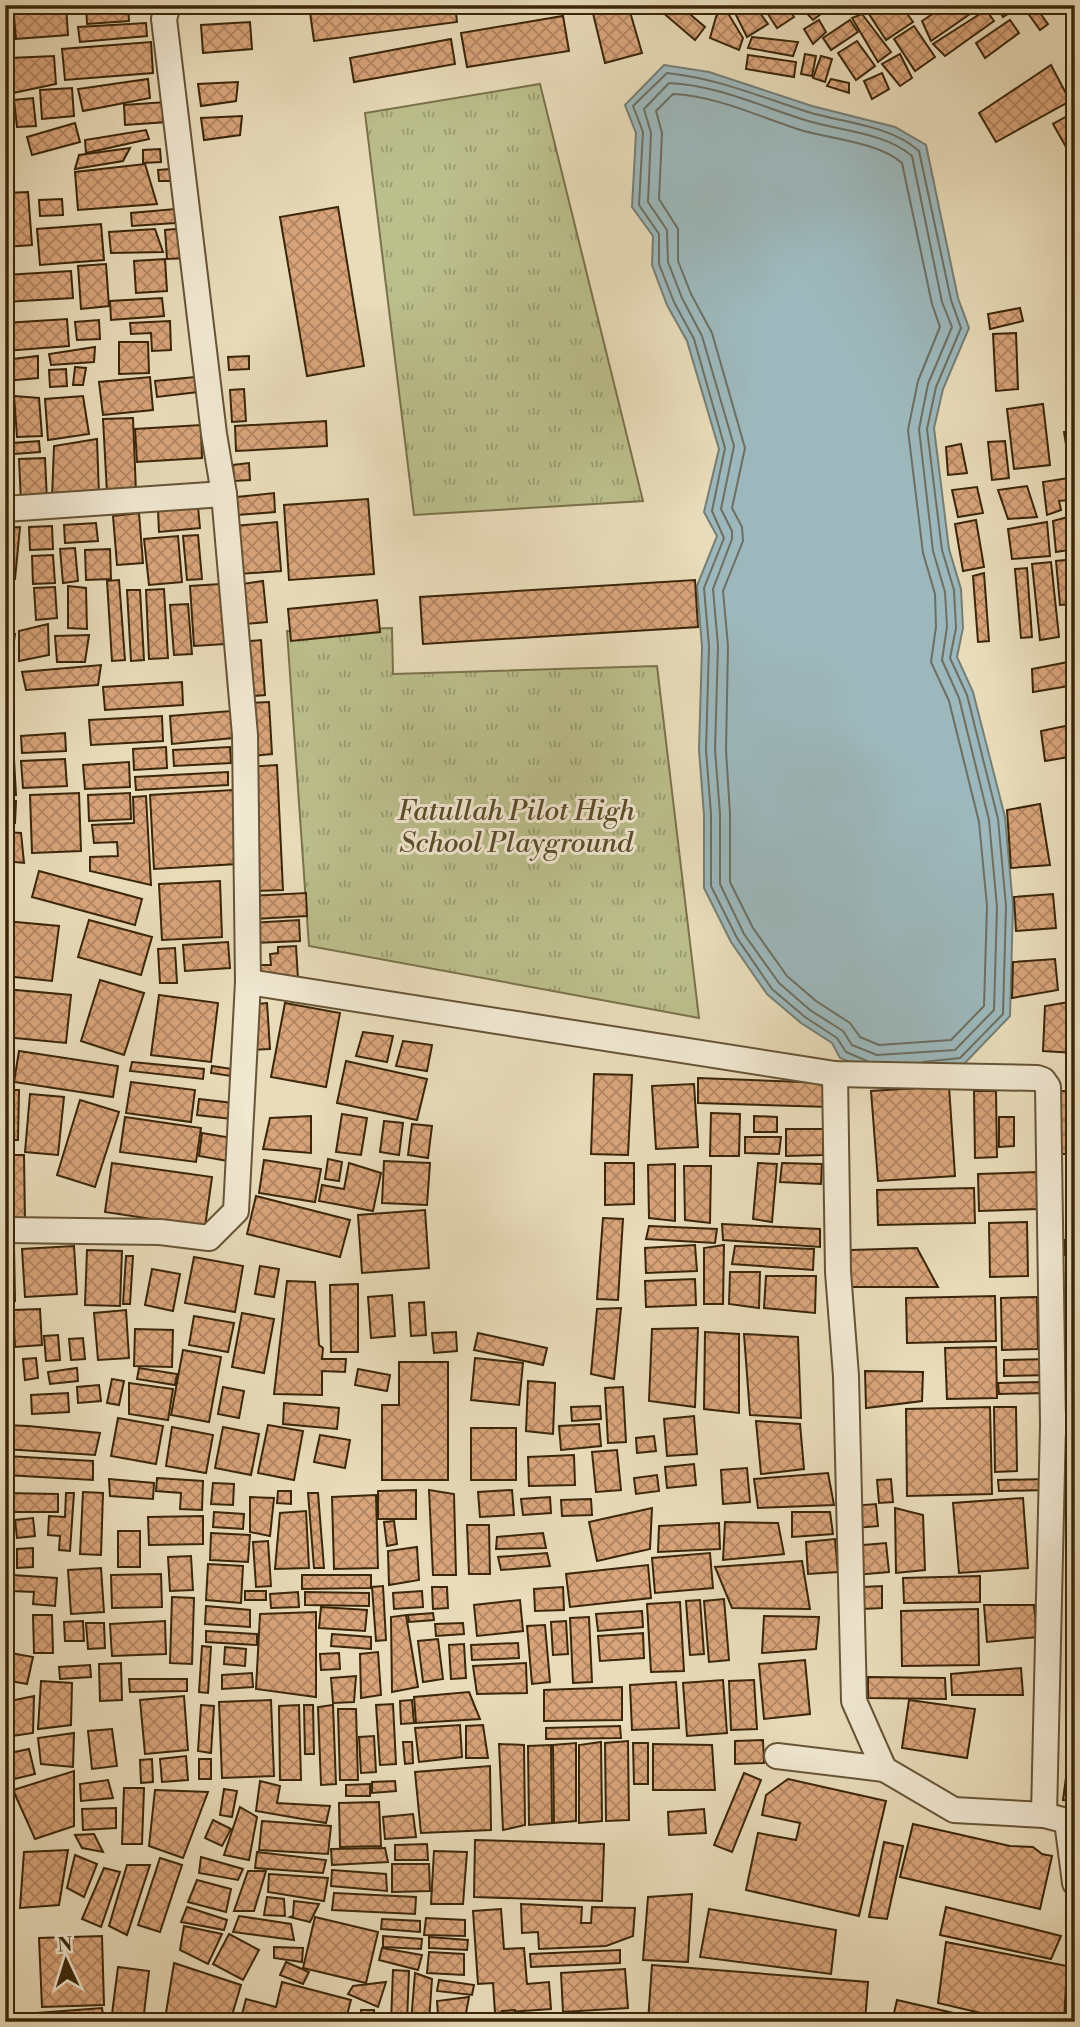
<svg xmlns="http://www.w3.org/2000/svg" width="1080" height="2027" font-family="'Libre Bodoni',serif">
  <defs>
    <pattern id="park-tufts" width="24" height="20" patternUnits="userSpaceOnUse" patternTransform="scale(1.75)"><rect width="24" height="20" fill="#bbbf8c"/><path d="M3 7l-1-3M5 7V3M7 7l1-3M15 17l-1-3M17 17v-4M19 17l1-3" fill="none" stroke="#999b71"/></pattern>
    <pattern id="building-cross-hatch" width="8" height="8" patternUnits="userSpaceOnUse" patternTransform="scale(1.75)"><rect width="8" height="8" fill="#d9a47a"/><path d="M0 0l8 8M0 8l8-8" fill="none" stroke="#b18562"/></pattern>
  </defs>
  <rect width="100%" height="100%" fill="#e9dcba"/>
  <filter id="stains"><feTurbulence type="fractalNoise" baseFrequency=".00286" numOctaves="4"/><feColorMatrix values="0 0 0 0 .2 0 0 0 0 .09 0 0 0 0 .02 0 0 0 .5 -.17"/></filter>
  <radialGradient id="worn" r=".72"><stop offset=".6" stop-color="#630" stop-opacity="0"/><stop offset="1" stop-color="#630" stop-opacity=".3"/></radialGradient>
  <g fill="url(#park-tufts)" stroke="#7a724a" stroke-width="2">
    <polygon points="540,84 643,501 414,515 365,113"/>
    <polygon points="392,628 393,674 657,666 699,1018 309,946 287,631"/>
  </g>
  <polygon fill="#9db8bc" stroke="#757e74" stroke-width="2" points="664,65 709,72 812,106 895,127 926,145 958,298 969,328 943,389 934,428 949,549 961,589 963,628 957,657 973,692 1005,817 1013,906 1010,1016 963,1065 874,1071 840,1058 832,1043 801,1023 767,994 731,942 704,888 704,815 699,750 702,647 697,586 717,536 704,512 719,449 687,341 667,305 652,265 653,236 632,207 636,133 625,105"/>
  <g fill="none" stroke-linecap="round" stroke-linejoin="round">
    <g stroke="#6c6f62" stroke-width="2">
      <path d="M669 83C716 85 760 106 805 120 839 131 884 132 912 156L942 302 952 327 928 384 919 429 933 551 945 592 947 627 942 660 959 698 989 820 997 907 994 1010 955 1050 877 1055 852 1045 843 1031 810 1010 779 983 744 934 720 884V814L715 750 718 646 713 589 732 539V531L721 509 734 446 702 336 682 298 668 262 667 230 648 202 651 133 644 109Z"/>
      <path d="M673 94C718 96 761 118 804 131 834 139 879 143 902 163L932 304 940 327 918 381 908 430 923 553 935 594 936 627 931 662 949 701 979 822 987 906 984 1006 951 1040 879 1045 860 1037 850 1023 816 1001 787 976 753 928 730 882V814L726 750 728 646 723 591 743 541 742 527 732 508 745 448 712 333 691 294 678 261V229L659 199 662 133 656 111Z"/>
      <path d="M867 1061 846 1052 837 1038 805 1017 772 989 737 938 711 886V814L706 750 709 646 704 588 724 538 712 511 725 448 694 339 674 302 659 264V234L639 205 643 132 633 106 667 73C716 78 761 97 808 112 844 123 890 125 919 151L951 300 961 328 936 387 927 429 942 550 954 590 956 628 950 658 967 695 998 819 1006 906 1003 1014 960 1058 923 1062"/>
    </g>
  </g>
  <g fill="url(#building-cross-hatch)" stroke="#3a2609" stroke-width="2">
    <polygon points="13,5 66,5 68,35 16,39"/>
    <polygon points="86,5 128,5 129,21 87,24"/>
    <polygon points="309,5 455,5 457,22 314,41"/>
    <polygon points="591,5 628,5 642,53 605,63"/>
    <polygon points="654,5 679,5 705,27 695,40"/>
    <polygon points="723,5 743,38 739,50 710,38 716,17"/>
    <polygon points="731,5 754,5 768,24 747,37"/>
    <polygon points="762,5 786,5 794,17 777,28"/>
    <polygon points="799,5 833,5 813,20"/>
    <polygon points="863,5 901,5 913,22 886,40"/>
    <polygon points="946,5 983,5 931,41 922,21"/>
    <polygon points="996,5 1019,5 1020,6 1003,17"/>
    <polygon points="1022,5 1034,5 1048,24 1040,30"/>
    <polygon points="986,10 994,21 945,56 933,44"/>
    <polygon points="862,14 891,52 878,62 852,18"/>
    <polygon points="563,16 569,51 467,67 461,33"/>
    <polygon points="819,20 826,32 813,44 804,29"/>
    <polygon points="850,20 858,32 831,50 823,38"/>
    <polygon points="1010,20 1019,33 985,58 976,43"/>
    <polygon points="250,22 252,49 203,53 201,25"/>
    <polygon points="146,23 147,36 80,42 78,27"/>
    <polygon points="914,26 935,57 915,71 894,39"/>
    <polygon points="752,37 798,42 793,56 748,48"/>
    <polygon points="451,39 455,64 354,82 350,58"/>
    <polygon points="857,41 875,66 856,80 838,53"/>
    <polygon points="151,42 153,73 65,80 62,49"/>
    <polygon points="805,54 816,56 812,76 801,74"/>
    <polygon points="900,54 912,78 900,86 882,64"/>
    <polygon points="748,55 796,62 794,77 746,69"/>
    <polygon points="54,56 56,84 13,93 10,58"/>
    <polygon points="821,56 832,59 825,82 813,78"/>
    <polygon points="1051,65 1070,101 996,142 979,113"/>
    <polygon points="882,73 889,89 872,99 864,81"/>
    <polygon points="148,79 150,98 83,111 78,89"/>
    <polygon points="831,79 849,83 849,93 827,86"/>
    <polygon points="238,82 236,101 201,106 198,84"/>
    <polygon points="72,88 74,116 42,119 40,90"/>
    <polygon points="33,98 36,126 17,127 14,100"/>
    <polygon points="166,102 167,122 125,125 124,105"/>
    <polygon points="1069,115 1075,125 1075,163 1053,124"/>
    <polygon points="242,116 240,135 204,140 201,118"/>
    <polygon points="75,123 80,142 32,155 27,137"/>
    <polygon points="146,130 149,139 86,153 85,140"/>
    <polygon points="130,148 123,161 75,169 79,155"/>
    <polygon points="160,149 161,162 143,163 143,150"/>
    <polygon points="145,164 157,204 78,210 75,172"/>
    <polygon points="170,169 171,181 159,181 158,170"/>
    <polygon points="28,192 32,245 5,247 5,193"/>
    <polygon points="62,199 63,215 40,216 39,200"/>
    <polygon points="338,207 364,366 307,376 280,217"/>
    <polygon points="175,209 175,223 132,226 131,213"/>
    <polygon points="101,224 104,260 40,265 37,229"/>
    <polygon points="186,228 188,258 167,259 165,230"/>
    <polygon points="155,229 163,252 111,253 109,232"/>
    <polygon points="165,259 167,291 136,293 134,261"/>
    <polygon points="106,264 109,306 81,309 78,266"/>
    <polygon points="71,271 73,298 5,302 5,275"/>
    <polygon points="162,298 164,316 111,320 110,301"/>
    <polygon points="1020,308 1023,321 990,329 988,314"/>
    <polygon points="67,319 69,346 5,351 5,323"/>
    <polygon points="99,320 100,339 77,340 75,322"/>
    <polygon points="170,321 171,350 152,351 151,333 131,334 130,323"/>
    <polygon points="1016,333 1018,389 996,391 993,334"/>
    <polygon points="119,342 148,342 149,373 119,374"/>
    <polygon points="95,347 94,362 51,365 49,354"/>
    <polygon points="38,356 38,378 5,381 5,360"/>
    <polygon points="249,356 249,369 229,370 228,357"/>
    <polygon points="75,367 86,368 83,385 73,385"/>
    <polygon points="66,369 67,386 50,387 49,370"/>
    <polygon points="205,376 206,391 157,397 155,381"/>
    <polygon points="150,377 153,410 103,415 99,382"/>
    <polygon points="244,389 246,421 232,422 230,390"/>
    <polygon points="14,396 39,398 42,436 17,437"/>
    <polygon points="83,396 89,434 48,440 45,399"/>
    <polygon points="1043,404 1050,465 1014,469 1007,409"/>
    <polygon points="12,411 14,433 5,434 5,412"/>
    <polygon points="133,418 136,492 107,493 103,419"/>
    <polygon points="326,421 327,446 236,451 235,426"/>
    <polygon points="201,425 202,458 137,462 135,429"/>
    <polygon points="1075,430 1075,455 1068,456 1064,432"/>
    <polygon points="97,439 99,496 52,498 54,446"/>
    <polygon points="39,441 40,452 14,454 13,443"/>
    <polygon points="1005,441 1009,478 992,480 988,442"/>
    <polygon points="5,442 7,442 11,501 5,501"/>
    <polygon points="961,444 967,473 948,475 946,447"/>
    <polygon points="45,458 47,501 21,502 19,459"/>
    <polygon points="249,463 250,480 234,481 233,465"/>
    <polygon points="1075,477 1075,499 1059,501 1061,510 1047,515 1043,482"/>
    <polygon points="1027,486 1037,517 1008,519 998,490"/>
    <polygon points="977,487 983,513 958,517 952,490"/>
    <polygon points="274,493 275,512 238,515 237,497"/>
    <polygon points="368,499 374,574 289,580 284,505"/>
    <polygon points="198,507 200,528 159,532 158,510"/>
    <polygon points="139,513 143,563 117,565 113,516"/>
    <polygon points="1075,515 1075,549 1056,552 1053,521"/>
    <polygon points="976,520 984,567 963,571 955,524"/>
    <polygon points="277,522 281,571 239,574 235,526"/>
    <polygon points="1047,522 1050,556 1012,559 1008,529"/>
    <polygon points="96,523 98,541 65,543 64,525"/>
    <polygon points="52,526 53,549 30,550 29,527"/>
    <polygon points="20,527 15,579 5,580 5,528"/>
    <polygon points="198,535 202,579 187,580 183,536"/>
    <polygon points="178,536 182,582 149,585 144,539"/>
    <polygon points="75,548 78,581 63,583 60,549"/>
    <polygon points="110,549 111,579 86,580 85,550"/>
    <polygon points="53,555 55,583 33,584 32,556"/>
    <polygon points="1075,559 1075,604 1060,605 1056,561"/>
    <polygon points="1051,562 1059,637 1040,640 1032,564"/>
    <polygon points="1027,568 1032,637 1021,638 1015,569"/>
    <polygon points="984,573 989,641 978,642 973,576"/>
    <polygon points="119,580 125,660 112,661 107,581"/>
    <polygon points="695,580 698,627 423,644 420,597"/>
    <polygon points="263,581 267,622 246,624 242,584"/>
    <polygon points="220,584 225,644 194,646 190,586"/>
    <polygon points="68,586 86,588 87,629 68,628"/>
    <polygon points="5,587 12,587 13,624 5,623"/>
    <polygon points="55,587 57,618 36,620 34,588"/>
    <polygon points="164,589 168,658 149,659 146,590"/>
    <polygon points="127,590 140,590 144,660 131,661"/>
    <polygon points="377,600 380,632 291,641 288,609"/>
    <polygon points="188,604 192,654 174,655 170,605"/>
    <polygon points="48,624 49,655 19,661 19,631"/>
    <polygon points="5,634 15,634 12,655 5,654"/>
    <polygon points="89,635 85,662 57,662 55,636"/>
    <polygon points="261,640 265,695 244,697 240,642"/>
    <polygon points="1073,661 1075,685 1033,692 1032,669"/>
    <polygon points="101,665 98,685 26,690 22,672"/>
    <polygon points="182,682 183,705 105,710 103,687"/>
    <polygon points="269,702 272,754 250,756 247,703"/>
    <polygon points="231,711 233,738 172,744 170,716"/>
    <polygon points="162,716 163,741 91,745 89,720"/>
    <polygon points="5,723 10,723 14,745 5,745"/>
    <polygon points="1075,724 1075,756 1045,761 1041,731"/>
    <polygon points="65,733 66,751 22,753 21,736"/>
    <polygon points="166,747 167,768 134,770 133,749"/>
    <polygon points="230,747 231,763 174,766 173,750"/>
    <polygon points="14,759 16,795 5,796 5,760"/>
    <polygon points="65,759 67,786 23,788 21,761"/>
    <polygon points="129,762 130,787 85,789 83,765"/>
    <polygon points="277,765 283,890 254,891 248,767"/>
    <polygon points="228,772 228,785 136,790 135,777"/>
    <polygon points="1075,787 1075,831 1066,789"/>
    <polygon points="233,790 237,864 154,869 150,795"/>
    <polygon points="79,793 81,851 32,853 30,795"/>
    <polygon points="130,793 131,819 89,821 88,795"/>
    <polygon points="146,796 151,885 90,871 90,857 118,856 117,842 94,843 92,825 134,823 133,797"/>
    <polygon points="16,801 15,823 5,823 5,802"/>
    <polygon points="1040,804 1050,865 1011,868 1007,810"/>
    <polygon points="5,832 21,833 24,863 5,861"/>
    <polygon points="39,871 142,899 135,925 32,897"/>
    <polygon points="220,881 222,937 162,940 159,884"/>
    <polygon points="306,893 307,916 252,919 251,896"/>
    <polygon points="1053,894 1056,928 1016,931 1014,897"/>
    <polygon points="89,920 152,937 141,975 78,957"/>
    <polygon points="299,920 300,941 253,943 252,923"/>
    <polygon points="5,921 59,926 52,981 5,976"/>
    <polygon points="228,942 230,968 185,971 183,945"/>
    <polygon points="296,946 298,979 261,981 259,965 271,965 270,954 278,953 278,947"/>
    <polygon points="175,948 177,983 160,983 158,949"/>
    <polygon points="1055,959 1058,990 1012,998 1013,962"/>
    <polygon points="100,980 144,993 124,1055 81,1041"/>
    <polygon points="5,989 71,995 66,1043 5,1037"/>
    <polygon points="159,995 218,1003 211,1062 151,1055"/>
    <polygon points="1075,1001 1075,1053 1043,1051 1045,1006"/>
    <polygon points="267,1003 270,1049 251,1050 248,1005"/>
    <polygon points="285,1003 340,1013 326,1087 271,1077"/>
    <polygon points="363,1032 393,1036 387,1062 356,1056"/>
    <polygon points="403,1041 432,1045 427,1071 396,1066"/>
    <polygon points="19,1051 118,1066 113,1097 14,1082"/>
    <polygon points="346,1061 427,1079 417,1120 337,1103"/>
    <polygon points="132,1062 204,1069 203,1079 130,1071"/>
    <polygon points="212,1066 239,1070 237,1077 211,1073"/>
    <polygon points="594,1074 632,1075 628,1155 591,1154"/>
    <polygon points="698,1078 831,1083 830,1107 698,1103"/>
    <polygon points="131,1082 195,1090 191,1122 126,1113"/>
    <polygon points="694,1084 698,1147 656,1149 652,1086"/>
    <polygon points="949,1086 955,1176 878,1181 871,1091"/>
    <polygon points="5,1090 19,1090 18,1140 5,1140"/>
    <polygon points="974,1091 996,1091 997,1157 975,1158"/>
    <polygon points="1052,1091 1075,1091 1075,1154 1053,1154"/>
    <polygon points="30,1094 64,1097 58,1155 25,1152"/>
    <polygon points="199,1099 233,1103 231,1119 197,1115"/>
    <polygon points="80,1100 119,1112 95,1187 57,1175"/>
    <polygon points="711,1113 740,1114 739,1156 710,1156"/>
    <polygon points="342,1114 367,1118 361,1155 336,1152"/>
    <polygon points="311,1116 311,1153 263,1149 270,1118"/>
    <polygon points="754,1116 777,1117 777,1132 754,1132"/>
    <polygon points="125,1117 201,1128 196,1162 120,1152"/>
    <polygon points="999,1117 1014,1117 1014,1146 999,1147"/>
    <polygon points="384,1121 403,1123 399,1155 380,1152"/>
    <polygon points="412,1124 432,1126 428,1158 408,1155"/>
    <polygon points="786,1129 823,1129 823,1155 786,1156"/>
    <polygon points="202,1133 238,1139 234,1162 199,1156"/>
    <polygon points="745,1137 781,1137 779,1154 745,1153"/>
    <polygon points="5,1155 24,1155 25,1222 5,1222"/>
    <polygon points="328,1159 342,1162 339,1181 325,1179"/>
    <polygon points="264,1160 321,1169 315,1202 259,1193"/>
    <polygon points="384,1161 430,1163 427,1205 382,1203"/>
    <polygon points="112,1163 212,1177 205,1227 105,1212"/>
    <polygon points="349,1163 381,1173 373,1211 319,1201 322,1185 344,1189"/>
    <polygon points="605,1163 634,1163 634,1204 605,1205"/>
    <polygon points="758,1163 777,1164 772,1222 753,1219"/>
    <polygon points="782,1163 822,1164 821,1184 780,1182"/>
    <polygon points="675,1164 675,1221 649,1218 648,1165"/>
    <polygon points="684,1166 711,1166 710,1223 685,1220"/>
    <polygon points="1037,1172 1038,1209 979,1211 978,1174"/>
    <polygon points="974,1188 975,1223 878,1225 877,1190"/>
    <polygon points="256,1196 350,1220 340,1257 247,1234"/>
    <polygon points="425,1210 429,1268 362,1273 358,1215"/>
    <polygon points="603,1218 623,1219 618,1300 597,1299"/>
    <polygon points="1027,1222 1028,1276 990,1277 989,1223"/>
    <polygon points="722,1224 820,1229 820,1247 723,1240"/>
    <polygon points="649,1226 717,1229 715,1243 646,1239"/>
    <rect x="1065" y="1240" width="10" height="15"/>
    <polygon points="695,1245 697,1271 646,1273 645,1248"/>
    <polygon points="724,1245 723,1304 704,1304 704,1248"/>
    <polygon points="74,1246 77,1294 25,1297 22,1249"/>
    <polygon points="735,1246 814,1249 813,1270 732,1264"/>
    <polygon points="14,1247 15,1301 5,1301 5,1248"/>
    <polygon points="917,1248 938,1287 848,1287 851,1250"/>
    <polygon points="87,1250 122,1251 120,1306 85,1305"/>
    <polygon points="126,1256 133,1256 130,1304 123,1304"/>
    <polygon points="194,1257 243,1266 235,1312 185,1303"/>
    <polygon points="260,1266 279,1269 274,1297 255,1294"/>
    <polygon points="152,1269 180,1274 173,1311 145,1305"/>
    <polygon points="730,1272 760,1272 759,1308 729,1304"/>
    <polygon points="766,1276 816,1276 815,1313 764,1308"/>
    <polygon points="695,1279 696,1305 646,1307 645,1281"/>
    <polygon points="287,1281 315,1282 319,1345 323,1348 322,1359 346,1359 345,1372 322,1371 322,1395 274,1394"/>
    <polygon points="358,1284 358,1352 331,1352 330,1285"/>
    <polygon points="392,1295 395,1336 371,1338 368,1297"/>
    <polygon points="995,1296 996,1341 907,1343 906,1298"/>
    <polygon points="1037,1297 1038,1349 1002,1350 1001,1298"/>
    <polygon points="1060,1299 1075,1299 1075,1343 1061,1343"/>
    <polygon points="424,1302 426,1335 411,1336 409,1303"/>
    <rect x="5" y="1307" width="8" height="44"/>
    <polygon points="621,1308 614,1379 591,1374 597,1309"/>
    <polygon points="40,1309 42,1345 15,1347 13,1310"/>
    <polygon points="126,1310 129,1358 98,1360 94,1313"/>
    <polygon points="242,1313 274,1319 264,1373 232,1367"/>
    <polygon points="194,1316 234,1323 228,1352 189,1345"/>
    <polygon points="698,1328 695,1407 649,1401 652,1329"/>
    <polygon points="135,1329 173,1330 172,1367 134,1366"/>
    <polygon points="456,1332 457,1351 434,1353 432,1333"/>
    <polygon points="705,1332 739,1334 739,1413 704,1409"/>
    <polygon points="478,1333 547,1348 543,1365 474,1350"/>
    <polygon points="744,1334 798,1337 801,1418 750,1415"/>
    <polygon points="58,1335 60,1360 46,1361 44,1336"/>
    <polygon points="83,1338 85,1359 71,1360 69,1339"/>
    <polygon points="996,1347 997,1398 947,1399 945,1348"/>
    <polygon points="183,1350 221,1357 209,1422 171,1415"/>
    <polygon points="36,1358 38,1378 25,1380 23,1359"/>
    <polygon points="475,1358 523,1363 519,1405 471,1400"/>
    <polygon points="1049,1359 1050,1375 1004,1376 1004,1360"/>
    <polygon points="399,1362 448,1362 448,1480 382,1480 382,1405 399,1405"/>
    <polygon points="77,1368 78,1381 50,1384 48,1372"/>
    <polygon points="139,1368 177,1374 175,1385 137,1379"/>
    <polygon points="358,1369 390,1375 387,1391 355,1385"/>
    <polygon points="865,1371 923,1372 922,1401 866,1408"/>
    <polygon points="5,1375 11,1375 9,1409 5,1408"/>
    <polygon points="112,1379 124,1381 119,1405 107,1403"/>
    <polygon points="528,1381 555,1383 553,1434 526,1431"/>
    <polygon points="1045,1382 1045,1393 999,1394 998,1383"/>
    <polygon points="129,1383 173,1389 168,1420 129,1414"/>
    <polygon points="99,1385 101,1401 78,1403 77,1387"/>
    <polygon points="223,1387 244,1391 239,1418 218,1414"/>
    <polygon points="623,1387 626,1442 608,1443 605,1388"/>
    <polygon points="68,1393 69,1412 32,1414 31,1395"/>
    <polygon points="284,1403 339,1408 337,1429 283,1424"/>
    <polygon points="600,1406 601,1419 572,1421 571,1407"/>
    <polygon points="990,1407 992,1494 907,1496 906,1409"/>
    <polygon points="994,1407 1016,1407 1017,1471 995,1472"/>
    <polygon points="694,1416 697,1454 667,1456 664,1419"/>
    <polygon points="118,1418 163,1426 156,1464 111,1456"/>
    <polygon points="756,1421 800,1424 804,1469 761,1474"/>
    <polygon points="599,1424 601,1446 561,1450 559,1426"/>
    <polygon points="5,1425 28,1426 100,1433 95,1455 5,1449"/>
    <polygon points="268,1425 303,1431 294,1480 258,1473"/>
    <polygon points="172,1427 213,1435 206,1473 166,1466"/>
    <polygon points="223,1427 259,1434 251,1475 215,1468"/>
    <rect x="471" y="1428" width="45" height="52"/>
    <polygon points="1057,1430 1075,1430 1075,1471 1058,1472"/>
    <polygon points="320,1435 350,1440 345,1468 314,1462"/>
    <polygon points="654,1436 656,1451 637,1453 636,1438"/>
    <polygon points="617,1450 621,1490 596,1492 592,1452"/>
    <polygon points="574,1455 575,1485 529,1486 528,1457"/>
    <polygon points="7,1456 93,1461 93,1480 6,1475"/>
    <polygon points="694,1464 696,1485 667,1488 665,1467"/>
    <polygon points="747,1468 750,1502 723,1504 721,1470"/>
    <polygon points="828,1473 834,1505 758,1508 754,1479"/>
    <polygon points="657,1475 659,1491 636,1494 634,1478"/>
    <polygon points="157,1478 203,1481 202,1510 180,1509 181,1493 156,1491"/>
    <polygon points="109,1479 154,1483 153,1499 110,1496"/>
    <polygon points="891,1479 893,1502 879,1503 877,1480"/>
    <polygon points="1047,1479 1047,1490 999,1491 998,1480"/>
    <polygon points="213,1483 234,1484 233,1505 211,1504"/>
    <polygon points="416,1490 416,1519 378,1519 378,1491"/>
    <polygon points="429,1490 454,1494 456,1575 433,1575"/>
    <polygon points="512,1490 514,1515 480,1517 478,1492"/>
    <polygon points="278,1491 291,1491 291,1504 277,1503"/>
    <polygon points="83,1492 103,1493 101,1555 80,1554"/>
    <polygon points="5,1493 58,1494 58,1512 5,1512"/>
    <polygon points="66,1493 74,1493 70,1551 59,1550 60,1536 48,1535 49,1516 65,1517"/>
    <polygon points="308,1493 318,1493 324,1568 314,1568"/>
    <polygon points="376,1495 378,1568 334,1569 332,1497"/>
    <polygon points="250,1497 274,1498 270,1536 250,1532"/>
    <polygon points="550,1497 551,1513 523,1515 521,1499"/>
    <polygon points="1023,1498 1028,1568 959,1573 953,1503"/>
    <polygon points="591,1499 592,1515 562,1516 561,1500"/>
    <polygon points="876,1504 878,1526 855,1528 853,1506"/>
    <polygon points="652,1508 650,1549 597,1561 589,1522"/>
    <polygon points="895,1508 923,1515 925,1570 896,1573"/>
    <polygon points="306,1511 309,1568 275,1569 280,1513"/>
    <polygon points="214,1512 244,1514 243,1529 213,1527"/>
    <polygon points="792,1512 830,1512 833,1534 792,1537"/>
    <polygon points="203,1516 203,1544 149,1545 148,1517"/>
    <polygon points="33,1518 35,1536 17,1538 15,1520"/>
    <polygon points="394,1521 397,1544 387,1546 384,1522"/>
    <polygon points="725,1522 778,1523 784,1554 723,1560"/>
    <polygon points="719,1523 720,1549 658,1552 659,1526"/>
    <polygon points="467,1525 489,1525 490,1574 469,1574"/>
    <rect x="118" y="1531" width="22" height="36"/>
    <polygon points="211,1533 250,1535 248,1562 210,1560"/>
    <polygon points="543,1533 546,1548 496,1549 497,1537"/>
    <polygon points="835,1539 838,1572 808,1574 806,1542"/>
    <polygon points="268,1541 271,1586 256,1587 253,1542"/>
    <polygon points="886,1543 889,1572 855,1575 852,1546"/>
    <polygon points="417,1547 419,1580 389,1585 388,1551"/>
    <polygon points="33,1548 33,1567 17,1568 17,1549"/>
    <polygon points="547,1553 550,1566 501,1570 498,1557"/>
    <polygon points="710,1553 713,1588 655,1593 652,1558"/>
    <polygon points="191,1556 193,1590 170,1591 168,1557"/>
    <polygon points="802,1561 810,1609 732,1608 715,1567"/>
    <polygon points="208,1564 243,1566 241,1603 206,1600"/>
    <polygon points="648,1565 651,1598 570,1607 566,1574"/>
    <polygon points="101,1568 104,1612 71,1614 68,1570"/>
    <polygon points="161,1574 162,1607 112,1608 111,1575"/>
    <polygon points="12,1575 57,1578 55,1606 33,1604 34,1592 11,1591"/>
    <polygon points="302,1575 371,1575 371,1588 302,1589"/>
    <polygon points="980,1576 980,1602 904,1603 903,1578"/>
    <polygon points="383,1586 386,1640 376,1641 372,1587"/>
    <polygon points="882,1586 882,1608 863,1609 863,1587"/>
    <polygon points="432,1587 447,1587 448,1608 433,1609"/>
    <polygon points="563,1587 564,1610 535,1611 534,1589"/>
    <rect x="245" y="1591" width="21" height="9"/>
    <polygon points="422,1591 423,1607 394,1609 393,1593"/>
    <polygon points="298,1592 299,1607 271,1608 270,1594"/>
    <polygon points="305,1592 369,1593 369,1606 305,1605"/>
    <polygon points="172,1597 194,1598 192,1664 170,1663"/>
    <polygon points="724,1599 729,1660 709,1662 704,1601"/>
    <polygon points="520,1600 523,1631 477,1636 474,1605"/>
    <polygon points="700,1600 704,1654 690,1655 686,1601"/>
    <polygon points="680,1602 684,1671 651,1672 647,1604"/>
    <polygon points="984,1605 1034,1605 1037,1637 987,1642"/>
    <polygon points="206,1606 250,1610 250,1627 205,1624"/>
    <polygon points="321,1607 367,1610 365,1631 319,1628"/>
    <polygon points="978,1609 979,1665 902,1666 901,1611"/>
    <polygon points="642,1611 643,1627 598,1631 596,1614"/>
    <polygon points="316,1612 316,1697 256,1689 260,1614"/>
    <polygon points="433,1613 434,1620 409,1622 408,1615"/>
    <polygon points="33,1615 52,1615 53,1653 34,1653"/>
    <polygon points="406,1615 418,1687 392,1692 391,1617"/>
    <polygon points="764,1616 819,1617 816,1649 762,1653"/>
    <polygon points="589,1617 592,1682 573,1683 570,1618"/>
    <polygon points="83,1621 84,1641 65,1641 64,1622"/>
    <polygon points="165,1621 166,1654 112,1656 110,1624"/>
    <polygon points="566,1621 568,1654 553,1655 551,1622"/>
    <polygon points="86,1623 104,1623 105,1648 88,1649"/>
    <polygon points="463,1623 464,1634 436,1636 435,1624"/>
    <polygon points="545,1625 550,1682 532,1684 527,1626"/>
    <polygon points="206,1631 257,1634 257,1645 206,1642"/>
    <polygon points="643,1633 644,1658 600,1661 598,1636"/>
    <polygon points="332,1634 371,1637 371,1649 331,1646"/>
    <polygon points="438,1639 443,1679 423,1682 418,1641"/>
    <polygon points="518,1643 519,1658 472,1660 471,1645"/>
    <polygon points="464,1644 466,1678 451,1679 449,1645"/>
    <polygon points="202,1646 211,1647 208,1693 199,1692"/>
    <polygon points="225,1647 246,1649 245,1666 224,1664"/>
    <polygon points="5,1652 33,1657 27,1684 5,1680"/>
    <polygon points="378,1652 381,1695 361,1698 360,1654"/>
    <polygon points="339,1653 340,1669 321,1670 320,1654"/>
    <polygon points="805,1660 810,1714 764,1719 759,1664"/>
    <polygon points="121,1663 122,1700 100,1701 99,1664"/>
    <polygon points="526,1663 527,1693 477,1694 473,1666"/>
    <polygon points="90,1665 91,1677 60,1679 59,1667"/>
    <polygon points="1021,1668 1023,1695 952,1695 951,1674"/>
    <polygon points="252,1673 253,1687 222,1689 222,1675"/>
    <polygon points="356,1676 354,1702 333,1703 331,1678"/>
    <polygon points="868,1677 945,1678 946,1699 868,1698"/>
    <polygon points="129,1679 187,1679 187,1691 130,1692"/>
    <polygon points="723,1680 727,1733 687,1736 683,1683"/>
    <polygon points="754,1680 757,1729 731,1730 729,1681"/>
    <polygon points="41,1681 72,1683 71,1725 38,1729"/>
    <polygon points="676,1682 679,1728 632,1730 630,1685"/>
    <polygon points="622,1687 622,1720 544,1721 544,1690"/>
    <polygon points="469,1692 480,1719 416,1723 414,1697"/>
    <polygon points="34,1696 33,1733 5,1737 5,1702"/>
    <polygon points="184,1696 188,1750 145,1754 140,1700"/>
    <polygon points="271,1700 274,1776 222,1778 219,1702"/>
    <polygon points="412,1700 414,1723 401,1724 400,1701"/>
    <polygon points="909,1700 975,1709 967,1758 902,1748"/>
    <polygon points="393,1704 396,1764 380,1765 376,1705"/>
    <polygon points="201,1705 214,1706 211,1753 198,1751"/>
    <polygon points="299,1705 301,1780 280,1780 279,1706"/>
    <polygon points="304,1705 313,1705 314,1754 305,1754"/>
    <polygon points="333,1705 336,1784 321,1785 318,1707"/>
    <polygon points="338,1709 356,1709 358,1780 340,1780"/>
    <polygon points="460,1725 462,1757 419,1762 415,1728"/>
    <polygon points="483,1725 488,1758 466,1758 466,1726"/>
    <polygon points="620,1726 621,1738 546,1739 546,1728"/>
    <polygon points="112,1729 117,1766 92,1769 88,1731"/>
    <polygon points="74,1733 73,1767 41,1764 38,1738"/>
    <polygon points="374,1736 376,1772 361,1773 359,1737"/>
    <polygon points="763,1740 764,1763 735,1764 735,1741"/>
    <polygon points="628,1741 629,1820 606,1821 605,1743"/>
    <polygon points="403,1742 412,1742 413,1763 405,1764"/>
    <polygon points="601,1742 602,1821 579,1823 579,1745"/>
    <polygon points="576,1743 576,1821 554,1823 553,1745"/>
    <polygon points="633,1743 648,1743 648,1784 634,1784"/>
    <polygon points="499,1744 524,1745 525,1825 503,1830"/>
    <polygon points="653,1744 712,1745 715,1790 653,1790"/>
    <polygon points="551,1745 552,1823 529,1825 528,1746"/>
    <polygon points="29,1749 35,1774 10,1780 5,1754"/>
    <polygon points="186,1756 188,1780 162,1782 160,1759"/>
    <polygon points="152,1759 153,1782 141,1783 140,1760"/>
    <rect x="199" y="1759" width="12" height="20"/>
    <polygon points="490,1766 491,1830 421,1833 415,1772"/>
    <polygon points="1067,1770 1075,1771 1075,1801 1063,1800"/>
    <polygon points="74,1771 74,1826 35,1839 13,1790"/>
    <polygon points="744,1773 761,1780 732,1852 714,1845"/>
    <polygon points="788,1779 886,1801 859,1916 746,1890 758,1833 796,1840 800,1823 762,1815 766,1795"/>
    <polygon points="108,1780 113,1798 81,1801 80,1784"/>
    <polygon points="260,1781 280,1786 277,1803 330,1806 326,1823 256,1811"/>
    <polygon points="395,1781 396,1791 372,1793 372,1782"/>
    <polygon points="370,1784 370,1796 346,1796 346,1785"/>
    <polygon points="124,1788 144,1788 142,1844 122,1844"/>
    <polygon points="224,1789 237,1791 232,1817 220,1815"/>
    <polygon points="155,1790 208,1792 183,1858 149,1846"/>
    <polygon points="379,1802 381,1846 340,1847 339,1803"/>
    <polygon points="240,1807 257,1817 249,1860 224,1855"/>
    <polygon points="116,1808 116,1828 83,1830 82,1809"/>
    <polygon points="704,1809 706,1833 669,1835 668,1812"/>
    <polygon points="413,1814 416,1837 385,1839 383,1817"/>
    <polygon points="213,1820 231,1829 222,1846 205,1838"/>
    <polygon points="262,1821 331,1826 328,1854 259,1850"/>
    <polygon points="913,1824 1010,1846 1033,1847 1042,1854 1052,1856 1040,1909 900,1877"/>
    <polygon points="94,1834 103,1852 82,1848 75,1835"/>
    <polygon points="475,1840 604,1844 602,1901 474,1897"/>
    <polygon points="884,1842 903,1846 887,1919 869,1917"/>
    <polygon points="427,1844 428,1860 395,1860 395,1845"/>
    <polygon points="5,1848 10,1848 13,1905 5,1905"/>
    <polygon points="385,1848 388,1862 332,1865 331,1849"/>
    <polygon points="68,1850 59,1905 20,1908 24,1852"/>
    <polygon points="434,1851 467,1852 463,1904 431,1904"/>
    <polygon points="257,1852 326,1860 323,1873 255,1868"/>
    <polygon points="75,1855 97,1864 84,1897 67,1888"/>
    <polygon points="201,1857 243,1869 238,1880 199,1873"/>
    <polygon points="160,1858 182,1865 160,1932 138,1925"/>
    <polygon points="392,1864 429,1864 430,1891 392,1892"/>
    <polygon points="127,1865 150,1865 127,1935 109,1926"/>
    <polygon points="104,1868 120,1872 101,1927 82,1919"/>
    <polygon points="332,1870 386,1874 387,1891 331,1886"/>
    <polygon points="248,1871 266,1871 254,1911 234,1911"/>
    <polygon points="269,1874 328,1878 324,1901 268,1892"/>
    <polygon points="197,1880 231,1889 226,1912 188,1902"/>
    <polygon points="334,1893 416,1897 415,1914 332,1910"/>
    <polygon points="692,1894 688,1962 643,1960 648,1897"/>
    <polygon points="267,1897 284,1899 285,1916 264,1915"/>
    <polygon points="294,1901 319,1904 310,1922 290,1917 293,1916"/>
    <polygon points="521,1904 582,1907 581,1923 591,1923 592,1907 635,1908 633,1936 606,1946 539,1949 538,1932 522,1933"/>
    <polygon points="187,1907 227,1920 224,1930 181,1922"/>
    <polygon points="946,1907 1061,1936 1051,1959 940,1935"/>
    <polygon points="501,1909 504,1949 524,1948 527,1984 549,1982 551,2009 495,2013 493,1983 478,1984 473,1911"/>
    <polygon points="709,1909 836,1930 831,1974 700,1957"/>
    <polygon points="239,1916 291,1924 294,1940 233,1932"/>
    <polygon points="315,1917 378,1932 366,1983 303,1968"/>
    <polygon points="426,1918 465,1920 465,1936 424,1935"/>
    <polygon points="382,1919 420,1921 420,1932 381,1929"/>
    <polygon points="184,1926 222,1934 208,1964 180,1950"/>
    <polygon points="229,1934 259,1950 243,1980 213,1964"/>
    <polygon points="102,1936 104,2005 42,2007 39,1938"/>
    <polygon points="383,1936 422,1939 421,1949 383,1947"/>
    <polygon points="429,1937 468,1940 467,1950 429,1948"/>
    <polygon points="946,1942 1067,1966 1064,2022 1019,2022 938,2003"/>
    <polygon points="274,1947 303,1948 302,1962 274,1958"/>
    <polygon points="382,1948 422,1955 418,1970 379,1960"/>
    <polygon points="620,1950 620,1963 531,1967 530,1954"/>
    <polygon points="429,1952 464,1954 464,1975 427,1973"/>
    <polygon points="286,1962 309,1972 303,1984 280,1975"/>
    <polygon points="174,1963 241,1985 230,2022 179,2022 165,2019"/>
    <polygon points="652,1965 868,1982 865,2022 648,2022"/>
    <polygon points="118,1967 149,1971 143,2022 111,2022"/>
    <polygon points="625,1969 628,2008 563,2012 561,1973"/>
    <polygon points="393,1970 409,1971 407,2022 391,2022"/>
    <polygon points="415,1973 432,1979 429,2022 411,2022"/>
    <polygon points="439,1980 474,1985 472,1995 437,1991"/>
    <polygon points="282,1982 351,2000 345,2022 240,2022 246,1999 276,2007"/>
    <polygon points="386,1982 378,2007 348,1994 353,1986"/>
    <polygon points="469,1997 466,2013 438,2015 437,2001"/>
    <polygon points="897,2000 993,2022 892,2022"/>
    <polygon points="102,2008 104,2022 38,2022 37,2013"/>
    <polygon points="361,2010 374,2010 375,2022 362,2022"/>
    <polygon points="515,2010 515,2022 503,2022 502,2011"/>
    <polygon points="485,2015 485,2022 457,2022 457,2016"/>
    <polygon points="531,2017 571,2018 571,2022 532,2022"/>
  </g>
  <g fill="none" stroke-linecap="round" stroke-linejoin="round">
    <defs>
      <g id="street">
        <polyline points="5,509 224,494"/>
        <polyline points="248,982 835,1074 1037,1078 1043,1080 1048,1087 1053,1425 1075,1423"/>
        <polyline points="835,1074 838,1272 846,1376 854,1701 884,1769"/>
        <polyline points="5,1230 160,1232 209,1238 236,1211 248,982 245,735 224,494 214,434 164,19 168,5"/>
        <polyline points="777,1756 884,1769 954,1810 1044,1815 1067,1821"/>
        <polyline points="1044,1815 1053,1425"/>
        <polyline points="1075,1820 1067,1821 1075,1883"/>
      </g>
    </defs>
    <use href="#street" stroke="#665435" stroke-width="28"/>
    <use href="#street" stroke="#f1e8d2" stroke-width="24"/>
  </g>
  <g text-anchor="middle" stroke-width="6" stroke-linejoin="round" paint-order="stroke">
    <g font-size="28" font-style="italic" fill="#5a4c2a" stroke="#f1e8d2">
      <text x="516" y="820">Fatullah Pilot High<tspan x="516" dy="32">School Playground</tspan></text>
    </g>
  </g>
  <rect width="1080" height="2027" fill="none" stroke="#e9dcba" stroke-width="28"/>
  <rect x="7" y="7" width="1066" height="2013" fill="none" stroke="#3a2609" stroke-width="3.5"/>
  <rect x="14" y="14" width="1052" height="1999" fill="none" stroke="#3a2609" stroke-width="2"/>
  <g transform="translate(66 1961) rotate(356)" stroke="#f1e8d2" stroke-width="5" paint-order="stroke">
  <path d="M0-5L12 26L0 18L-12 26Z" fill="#3a2609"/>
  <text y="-10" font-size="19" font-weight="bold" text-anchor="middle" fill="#3a2609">N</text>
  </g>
  <rect width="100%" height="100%" filter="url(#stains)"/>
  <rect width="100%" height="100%" fill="url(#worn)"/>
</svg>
